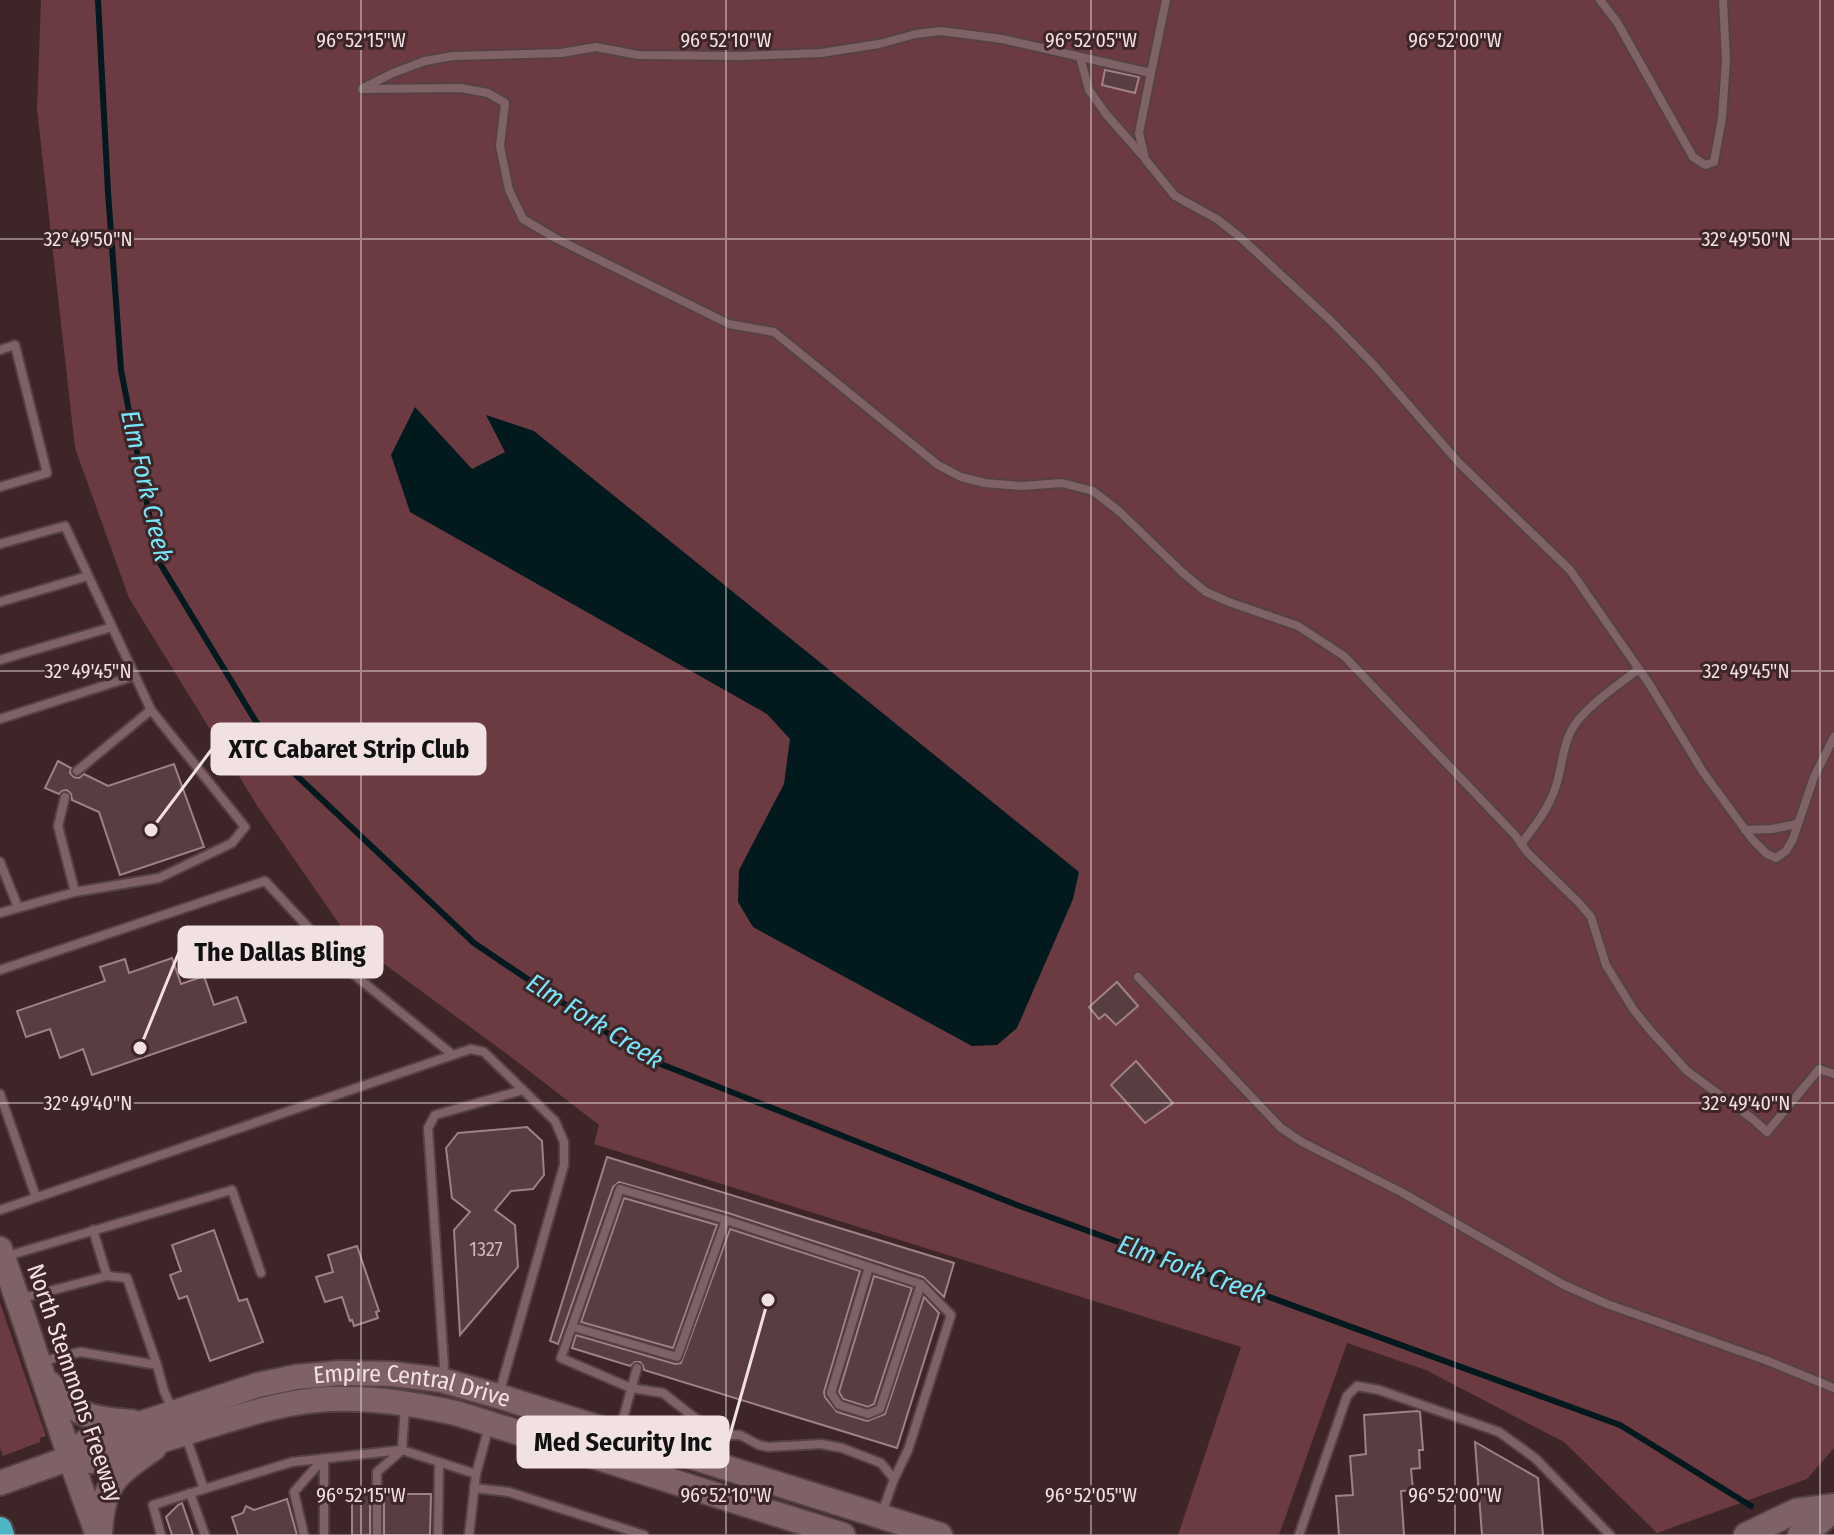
<svg xmlns="http://www.w3.org/2000/svg" width="1834" height="1535" font-family="'Fira Sans Condensed',sans-serif">
  <rect width="100%" height="100%" fill="#3d2528"/>
  <g fill="#6c3b42">
    <polygon points="41,0 1834,0 1834,1448 1807,1479 1657,1533 1564,1442 1426,1370 1347,1343 1279,1535 1178,1535 1241,1347 594,1144 599,1125 515,1060 349,938 258,807 129,598 75,448 37,109"/>
    <polygon points="0,1303 46,1436 40,1438 40,1442 3,1456 0,1448"/>
  </g>
  <polygon fill="#02191d" points="415,407 472,469 505,452 486,415 534,431 1079,872 1073,899 1017,1028 997,1045 972,1046 753,927 738,902 739,870 784,784 790,739 767,714 410,512 391,455"/>
  <g fill="none" stroke-linecap="round" stroke-linejoin="round">
    <polyline stroke="#02191d" stroke-width="6" points="98,0 108,192 121,370 158,560 278,758 474,943 643,1057 1017,1205 1620,1425 1751,1506"/>
  </g>
  <g fill="#583e41" stroke="#9f8285" stroke-width="2">
    <polygon points="1105,70 1139,77 1135,93 1102,85"/>
    <polygon points="58,761 71,768 70,773 74,777 79,778 84,774 108,786 174,764 204,847 120,875 99,812 72,800 71,794 67,790 62,791 59,794 45,788"/>
    <polygon points="172,958 181,984 204,976 214,1005 237,997 246,1022 92,1075 83,1049 60,1058 50,1029 26,1037 17,1011 105,981 100,967 125,959 129,973"/>
    <polygon points="1117,982 1138,1006 1116,1025 1105,1014 1099,1019 1089,1007"/>
    <polygon points="1136,1061 1173,1103 1145,1123 1111,1085"/>
    <polygon points="527,1127 542,1141 544,1175 533,1189 511,1191 495,1210 515,1225 518,1267 460,1335 454,1230 470,1212 452,1198 446,1148 458,1133"/>
    <polygon points="607,1157 954,1263 944,1297 923,1277 728,1213 619,1182 613,1187 558,1344 550,1341"/>
    <polygon points="624,1198 717,1225 673,1348 581,1322"/>
    <polygon points="730,1229 860,1271 824,1392 825,1397 837,1412 867,1421 885,1414 924,1297 939,1313 897,1448 644,1370 643,1366 640,1362 635,1362 630,1366 572,1348 576,1335 675,1364 681,1363"/>
    <polygon points="214,1230 239,1301 247,1299 263,1342 210,1361 187,1296 179,1299 170,1275 181,1271 172,1245"/>
    <polygon points="357,1246 379,1311 376,1312 378,1318 354,1326 352,1320 350,1321 342,1297 325,1302 316,1277 333,1272 328,1255"/>
    <polygon points="874,1276 912,1288 874,1404 868,1407 843,1399 839,1392"/>
    <polygon points="1417,1411 1420,1412 1423,1450 1419,1450 1420,1468 1411,1469 1413,1490 1401,1491 1404,1535 1339,1535 1336,1496 1353,1495 1350,1456 1366,1454 1364,1415"/>
    <polygon points="1475,1442 1538,1478 1543,1535 1482,1535"/>
    <rect x="352" y="1494" width="18" height="41"/>
    <polygon points="384,1494 431,1494 430,1535 384,1535"/>
    <polygon points="287,1499 297,1535 238,1535 232,1517 243,1513 246,1506 254,1510"/>
    <polygon points="182,1503 193,1535 172,1535 166,1517 178,1505"/>
  </g>
  <g fill="none" stroke-linecap="round" stroke-linejoin="round">
    <defs>
      <g id="lane">
        <polyline points="1600,0 1617,22 1693,157 1705,165 1714,162 1722,118 1726,60 1723,0"/>
        <polyline points="1080,57 1089,90 1106,114 1142,155"/>
        <polyline points="1151,73 1139,133 1145,159 1175,196 1217,219 1241,238 1330,320 1373,364 1459,463 1570,570 1650,685 1703,772 1752,839 1767,854 1776,858 1786,851 1793,839 1814,777 1834,737"/>
        <polyline points="363,88 393,73 425,61 453,56 561,53 596,47 638,55 741,56 821,53 879,44 916,34 941,31 1002,39 1151,73 1166,0"/>
        <polyline points="362,89 461,88 488,93 505,103 500,146 509,190 523,219 555,238 729,324 774,332 938,465 961,477 985,483 1021,486 1062,483 1093,491 1120,512 1183,573 1206,592 1229,602 1298,626 1344,656 1515,835 1527,852 1579,903 1591,917 1606,965 1633,1009 1650,1030 1687,1071 1754,1120 1767,1132 1819,1069 1834,1074"/>
        <polyline points="0,350 15,345 47,473 0,487"/>
        <polyline points="0,544 65,526 151,710 245,827 232,843 159,878 75,892 0,913"/>
        <polyline points="0,602 88,576"/>
        <polyline points="0,660 112,627"/>
        <polyline points="0,719 134,676"/>
        <polyline points="77,771 151,710"/>
        <polyline points="65,797 58,826 75,892"/>
        <polyline points="1745,830 1772,829 1797,824"/>
        <path d="M1521 844C1535 826 1549 808 1556 786 1562 768 1562 748 1571 731 1582 709 1619 684 1639 669"/>
        <polyline points="0,862 18,907"/>
        <polyline points="0,970 265,881 347,969 453,1055 0,1210"/>
        <polyline points="1138,977 1281,1128 1302,1142 1401,1192 1564,1285 1607,1304 1768,1361 1834,1388"/>
        <polyline points="453,1055 471,1049 484,1052 555,1121 564,1142 564,1165 499,1394"/>
        <polyline points="0,1094 36,1197"/>
        <polyline points="93,1230 107,1276"/>
        <polyline points="7,1256 232,1190 261,1273"/>
        <polyline points="869,1267 831,1393 839,1405 868,1414 880,1409 921,1284"/>
        <polyline points="19,1299 107,1276 127,1278 157,1365"/>
        <polyline points="573,1327 677,1357 726,1220"/>
        <polyline points="42,1362 61,1356 81,1352 157,1365 164,1391 173,1411"/>
        <polyline points="442,1379 444,1366 428,1128 435,1115 523,1090"/>
        <polyline points="619,1433 637,1368"/>
        <polyline points="324,1460 324,1535"/>
        <polyline points="474,1488 509,1492 644,1535"/>
        <polyline points="204,1489 292,1462 402,1450 476,1474"/>
        <polyline points="190,1493 205,1535"/>
        <polyline points="882,1513 894,1479 908,1450 951,1315 921,1284 726,1220 620,1189 561,1358 631,1388 663,1393 695,1418 724,1435 740,1435 759,1445 768,1447 821,1444 842,1448 881,1463 894,1479"/>
        <polyline points="161,1535 153,1505 204,1489 185,1434"/>
        <polyline points="304,1535 294,1492 323,1459"/>
        <polyline points="377,1535 377,1472 402,1450 405,1407"/>
        <polyline points="438,1535 439,1463"/>
        <polyline points="469,1535 476,1474 489,1426"/>
        <polyline points="1299,1535 1347,1396 1357,1386 1379,1390 1499,1432 1535,1458 1610,1535"/>
      </g>
      <g id="secondary">
        <path d="M0 1249C34 1344 62 1441 98 1535"/>
        <path d="M50 1384C76 1417 92 1419 132 1422"/>
        <path id="s1" d="M70 1458 85 1442 258 1385 296 1377 340 1373 393 1374 441 1380 498 1396 940 1535"/>
        <path d="M0 1483 70 1458 93 1461C130 1450 167 1439 204 1427 245 1415 286 1401 329 1399 372 1397 414 1404 456 1413L843 1535"/>
        <path d="M100 1533C103 1482 115 1476 154 1448"/>
        <polyline points="1746,1535 1796,1511 1834,1506"/>
        <polyline points="1800,1535 1811,1529 1834,1510"/>
      </g>
      <polyline id="highway" points="0,1529 2,1535"/>
    </defs>
    <use href="#lane" stroke="#554143" stroke-width="12"/>
    <use href="#secondary" stroke="#554143" stroke-width="28"/>
    <use href="#highway" stroke="#554143" stroke-width="28"/>
    <use href="#lane" stroke="#7e6265" stroke-width="8"/>
    <use href="#secondary" stroke="#7e6265" stroke-width="24"/>
    <use href="#highway" stroke="#4eb5c5" stroke-width="24"/>
  </g>
  <path fill="none" stroke="#f2e1e3" stroke-width="2" stroke-opacity="0.45" d="M361 0V1535M726 0V1535M1091 0V1535M1455 0V1535M1820 0V1535M0 239H1834M0 671H1834M0 1103H1834M0 1535H1834"/>
  <g text-anchor="middle" stroke-width="6" stroke-linejoin="round" paint-order="stroke">
    <g font-size="20" fill="#ccb8ba">
      <text x="486" y="1256">1327</text>
    </g>
    <g font-size="24" fill="#f2e1e3" stroke="#3d2528">
      <text transform="translate(75 1383) rotate(71)" y="8">North Stemmons Freeway</text>
      <text dy="8" stroke="none"><textPath href="#s1" startOffset="360">Empire Central Drive</textPath></text>
    </g>
    <g font-size="26" font-style="italic" fill="#76e7fa" stroke="#3d2528">
      <text transform="translate(147 486) rotate(77)" y="9">Elm Fork Creek</text>
      <text transform="translate(595 1021) rotate(32)" y="9">Elm Fork Creek</text>
      <text transform="translate(1192 1269) rotate(20)" y="9">Elm Fork Creek</text>
    </g>
  </g>
  <g font-size="20" text-anchor="middle" fill="#f2e1e3" stroke="#3d2528" stroke-width="6" stroke-linejoin="round" paint-order="stroke">
    <text x="361" y="47">96°52'15"W</text>
    <text x="726" y="47">96°52'10"W</text>
    <text x="1091" y="47">96°52'05"W</text>
    <text x="1455" y="47">96°52'00"W</text>
    <text x="88" y="246">32°49'50"N</text>
    <text x="1746" y="246">32°49'50"N</text>
    <text x="88" y="678">32°49'45"N</text>
    <text x="1746" y="678">32°49'45"N</text>
    <text x="88" y="1110">32°49'40"N</text>
    <text x="1746" y="1110">32°49'40"N</text>
    <text x="361" y="1502">96°52'15"W</text>
    <text x="726" y="1502">96°52'10"W</text>
    <text x="1091" y="1502">96°52'05"W</text>
    <text x="1455" y="1502">96°52'00"W</text>
  </g>
  <path fill="none" stroke="#f2e1e3" stroke-width="3" d="M151 830L212 749M140 1048L179 952M768 1300L728 1442"/>
  <g fill="#f2e1e3" stroke="#3d2528" stroke-width="3">
    <circle cx="151" cy="830" r="8"/>
    <circle cx="140" cy="1048" r="8"/>
    <circle cx="768" cy="1300" r="8"/>
  </g>
  <g fill="#f2e1e3" stroke="#f2e1e3" stroke-width="3">
    <rect x="212" y="724" width="273" height="50" rx="8"/>
    <rect x="179" y="927" width="203" height="50" rx="8"/>
    <rect x="518" y="1417" width="210" height="50" rx="8"/>
  </g>
  <g font-size="26" text-anchor="middle" font-weight="bold" fill="#111">
    <text x="349" y="758">XTC Cabaret Strip Club</text>
    <text x="280" y="961">The Dallas Bling</text>
    <text x="623" y="1451">Med Security Inc</text>
  </g>
</svg>
